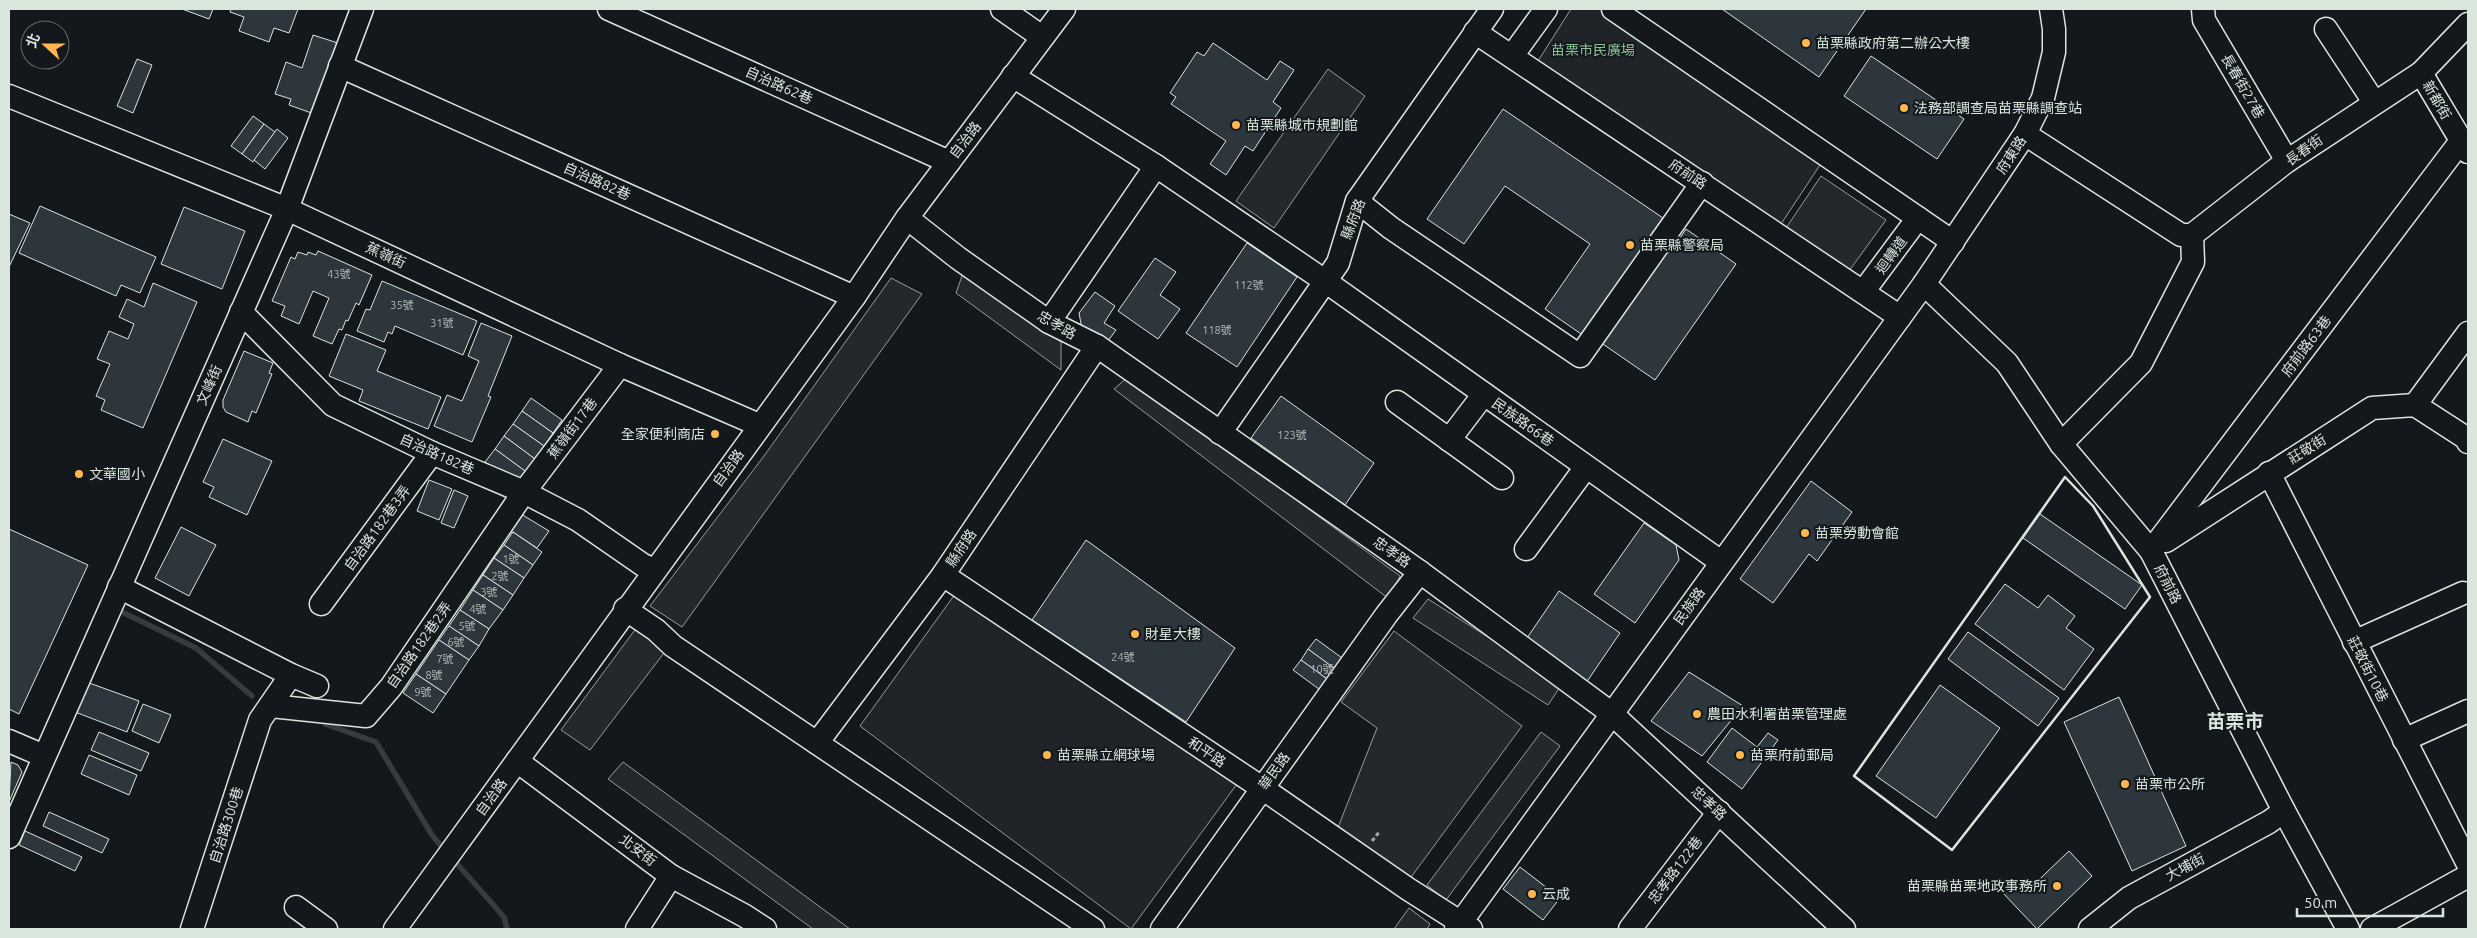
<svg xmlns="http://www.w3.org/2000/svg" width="2477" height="938" font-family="Ubuntu,'Noto Sans TC',sans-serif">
  <rect width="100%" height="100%" fill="#14181c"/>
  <g fill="#202428" stroke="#939e99">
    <polygon points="1571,9 1604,9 1820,165 1781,224 1538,61"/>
    <polygon points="958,590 1237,784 1131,929 860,726"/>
  </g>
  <g fill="#24282b" stroke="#939e99">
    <polygon points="1328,69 1365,96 1274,228 1236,201"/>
    <polygon points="1821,176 1886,220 1849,271 1786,228"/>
    <polygon points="963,273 1061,342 1061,370 956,293"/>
    <polygon points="891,278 922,294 682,627 650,606 764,456"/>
    <polygon points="1128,377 1400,576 1389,599 1114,389"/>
    <polygon points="1428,599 1562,684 1548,705 1413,618"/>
    <polygon points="637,627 667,649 590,750 561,730"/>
    <polygon points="1394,631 1522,726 1409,880 1337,830 1377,728 1341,702"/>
    <polygon points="1541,732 1560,746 1446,900 1427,885"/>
    <polygon points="623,762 850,929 813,929 608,779"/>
    <polygon points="1409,908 1430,924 1427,929 1394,929"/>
  </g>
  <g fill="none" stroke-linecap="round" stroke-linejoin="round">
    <g stroke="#363b3e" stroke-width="5.5">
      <polyline points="122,612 196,648 252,696"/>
      <polyline points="325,724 376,742 432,835 446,852"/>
      <polyline points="452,858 504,917 507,929"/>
    </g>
  </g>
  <g fill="#2c363c" stroke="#d8e6dc">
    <polygon points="182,9 213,9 209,19"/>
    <polygon points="231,9 298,9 289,33 274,28 269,42 239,31 244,17 230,12"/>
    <polygon points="1722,9 1866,9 1819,77"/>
    <polygon points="313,35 341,44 317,115 289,105 291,99 275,94 286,62 302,68"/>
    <polygon points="1213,43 1267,80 1280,61 1294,70 1273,102 1281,108 1253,151 1245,146 1226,175 1210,164 1226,141 1171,104 1176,97 1170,93 1197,52 1204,56"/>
    <polygon points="1871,56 1964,119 1937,159 1844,96"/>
    <polygon points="137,59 152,65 133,113 117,106"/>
    <polygon points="1503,109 1663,218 1652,233 1674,247 1686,229 1736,264 1655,380 1600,342 1584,336 1545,309 1590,244 1505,186 1464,244 1427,219"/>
    <polygon points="253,116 264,124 242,154 231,146"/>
    <polygon points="264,124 275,132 253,162 242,154"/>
    <polygon points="277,129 288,138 265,169 254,160"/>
    <polygon points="40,206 156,257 140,293 121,285 116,296 19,253"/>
    <polygon points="184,207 245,231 222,289 161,264"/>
    <polygon points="9,214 30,223 9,267"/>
    <polygon points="1247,243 1297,277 1237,367 1186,333"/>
    <polygon points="318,251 372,275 359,305 356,303 348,321 346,320 342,330 339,329 332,344 313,336 329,298 313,291 299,324 281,316 285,306 272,301 291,257 295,259 298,252 307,255 308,252 316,255"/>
    <polygon points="1155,258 1176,272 1160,295 1180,309 1158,339 1118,311"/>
    <polygon points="382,281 477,321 463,355 395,326 392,334 388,332 384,342 357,331 366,309 370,310"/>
    <polygon points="153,283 197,302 143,428 101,410 105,400 96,396 110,364 97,359 109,331 128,339 134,324 119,317 127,299 144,307"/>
    <polygon points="1095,292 1115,306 1104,323 1116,330 1105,345 1082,329 1079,313"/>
    <polygon points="481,323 512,336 488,396 491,397 472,442 434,426 447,395 462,401 479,361 468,356"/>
    <polygon points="346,334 386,350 377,371 441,397 428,429 359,401 363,390 329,376"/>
    <polygon points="244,351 273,363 269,373 272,374 256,413 252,411 248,422 226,412 223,407 223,400"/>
    <polygon points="1281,396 1374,463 1345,505 1251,438"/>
    <polygon points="531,398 562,420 553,433 522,411"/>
    <polygon points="522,411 553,433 544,446 513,424"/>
    <polygon points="513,424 544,446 535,459 504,436"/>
    <polygon points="504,436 535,459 525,471 495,449"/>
    <polygon points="223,439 272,461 247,515 209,497 214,487 203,482"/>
    <polygon points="495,449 525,471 516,484 485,462"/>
    <polygon points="429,480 452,489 439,520 417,511"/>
    <polygon points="1811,481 1852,512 1817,561 1809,554 1773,603 1740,579"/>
    <polygon points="454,490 468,496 454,528 441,523"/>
    <polygon points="521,514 549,531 537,548 513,532 509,533"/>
    <polygon points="2040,514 2142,585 2125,609 2023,538"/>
    <polygon points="1644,523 1676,545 1679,560 1635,623 1594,594"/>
    <polygon points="181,527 216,545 189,596 155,578"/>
    <polygon points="9,529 88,565 19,714 9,709"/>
    <polygon points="513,532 542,552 533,565 504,545"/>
    <polygon points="1086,540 1235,648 1186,722 1032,620"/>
    <polygon points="504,545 533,565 524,578 494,558"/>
    <polygon points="494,558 524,578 513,595 483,575"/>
    <polygon points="483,575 513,595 503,610 473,590"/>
    <polygon points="2005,584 2038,608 2048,595 2075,616 2066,628 2094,649 2064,690 1975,624"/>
    <polygon points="473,590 503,610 489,629 460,610"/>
    <polygon points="1559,591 1620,633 1586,683 1525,641"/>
    <polygon points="460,610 489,629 479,646 449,626"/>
    <polygon points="449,626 479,646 469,660 439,640"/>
    <polygon points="1968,632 2059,698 2038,726 1948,659"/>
    <polygon points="1316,639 1349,663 1342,674 1308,649"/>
    <polygon points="439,640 469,660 446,694 416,674"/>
    <polygon points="1308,649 1342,674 1334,684 1301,660"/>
    <polygon points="1301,660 1334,684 1327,695 1293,670"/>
    <polygon points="1689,672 1743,706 1702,756 1651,721"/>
    <polygon points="416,674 446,694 433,713 403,693"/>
    <polygon points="81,680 139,701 127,732 70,710"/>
    <polygon points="1940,685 2000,728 1936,818 1876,776"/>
    <polygon points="2119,697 2186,846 2132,871 2064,722"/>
    <polygon points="143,704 171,715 159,743 132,731"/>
    <polygon points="1732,728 1757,747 1768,733 1778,740 1742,789 1707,762"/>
    <polygon points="99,732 149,753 141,771 91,750"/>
    <polygon points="89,755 137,775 129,795 81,774"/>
    <polygon points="11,762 18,765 22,772 9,802"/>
    <polygon points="49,812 109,839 102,853 43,826"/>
    <polygon points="25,831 82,857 75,871 19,845"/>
    <polygon points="2069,851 2092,876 2037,929 2002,892 2012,881 2024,894"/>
    <polygon points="1520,867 1560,898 1543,920 1503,889"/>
  </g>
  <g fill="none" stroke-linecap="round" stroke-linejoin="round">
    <defs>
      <g id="minor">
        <polyline points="609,9 949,162"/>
        <polyline points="1002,9 1042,37"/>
        <polyline points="1613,9 1953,242"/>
        <polyline points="2203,9 2204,20 2287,161"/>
        <polyline points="2326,29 2374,102"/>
        <polyline points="1475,32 1900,317"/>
        <polyline points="1512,56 1546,9"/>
        <polyline points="340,66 854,297"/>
        <polyline points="2421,73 2468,152"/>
        <polyline points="1013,76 1156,166 1325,281 1721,562"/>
        <polyline points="9,96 287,209 620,365 759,425"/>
        <polyline points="2025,134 2181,235 2192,235 2287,161 2421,73 2468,24"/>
        <polyline points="1357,201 1391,228 1580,356 1702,183"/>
        <polyline points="907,218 958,258 1049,322 1097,346 1420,572 1611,713 1844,929"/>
        <polyline points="1924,284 2007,363 2061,444 2151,551 2284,811 2348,929"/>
        <polyline points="1863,292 1918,218"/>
        <polyline points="241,312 333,405 432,453 524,492 578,520 643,565 654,570"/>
        <polyline points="1049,322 1156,166"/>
        <polyline points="1397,402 1502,478"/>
        <polyline points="2415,405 2468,333"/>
        <polyline points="1220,433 1338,263 1357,201 1492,9"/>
        <polyline points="1449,440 1484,394"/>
        <polyline points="2061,444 2141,363 2193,262 2192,235"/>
        <polyline points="2269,473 2468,864"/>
        <polyline points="2166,541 2372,408 2415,405 2466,438 2468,442"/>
        <polyline points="1526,549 1586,467"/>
        <polyline points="2151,551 2461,141"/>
        <polyline points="943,575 1262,788 1408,889 1471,929"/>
        <polyline points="119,587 291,675 317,686"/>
        <polyline points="321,604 432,453"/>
        <polyline points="625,609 656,630 673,646 1093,929"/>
        <polyline points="2354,642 2463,593"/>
        <polyline points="271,706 366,716 391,687 524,492 620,365"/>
        <polyline points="2404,740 2468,711"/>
        <polyline points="9,741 44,756"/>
        <polyline points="817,743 943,575 1097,346"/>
        <polyline points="517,761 671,876 745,916 765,929"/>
        <polyline points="9,837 287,209 362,9"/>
        <polyline points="296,907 326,929"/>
        <polyline points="192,929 260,720 291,675"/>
        <polyline points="395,929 854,297 907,218 1064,9"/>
        <polyline points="637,929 671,876"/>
        <polyline points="1162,929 1387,614 1420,572"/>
        <polyline points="1456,929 1924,284 2025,134 2043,98 2054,52 2054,29 2051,9"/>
        <polyline points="1630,929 1719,812"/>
        <polyline points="2090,929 2129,898 2269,822 2284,811"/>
        <polyline points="2372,929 2468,876"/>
      </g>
    </defs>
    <use href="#minor" stroke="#d8e6dc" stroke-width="25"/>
    <polyline stroke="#9da8a2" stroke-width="3" stroke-dasharray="4 2.5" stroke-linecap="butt" points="1372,841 1380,831"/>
    <use href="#minor" stroke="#14181c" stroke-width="22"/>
    <polygon stroke="#d8e6dc" stroke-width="2.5" points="2065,477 2093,506 2150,597 1952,850 1854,776"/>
  </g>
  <g fill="#ffb74d" stroke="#14181c" stroke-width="2">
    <circle cx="1806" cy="43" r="5"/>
    <circle cx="1904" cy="108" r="5"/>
    <circle cx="1236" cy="125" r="5"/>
    <circle cx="1630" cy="245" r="5"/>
    <circle cx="715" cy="434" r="5"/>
    <circle cx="79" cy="474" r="5"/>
    <circle cx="1805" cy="533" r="5"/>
    <circle cx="1135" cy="634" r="5"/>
    <circle cx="1697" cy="714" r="5"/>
    <circle cx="1047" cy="755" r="5"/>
    <circle cx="1740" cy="755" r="5"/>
    <circle cx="2125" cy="784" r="5"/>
    <circle cx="2057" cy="886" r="5"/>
    <circle cx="1532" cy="894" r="5"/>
  </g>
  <g text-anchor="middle" stroke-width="4" stroke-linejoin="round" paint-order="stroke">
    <g font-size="11" fill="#adbab4">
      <text x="339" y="278">43號</text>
      <text x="1249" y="289">112號</text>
      <text x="402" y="309">35號</text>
      <text x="442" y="327">31號</text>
      <text x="1217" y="334">118號</text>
      <text x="1292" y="439">123號</text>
      <text x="511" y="563">1號</text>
      <text x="500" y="580">2號</text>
      <text x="489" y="596">3號</text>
      <text x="478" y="613">4號</text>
      <text x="467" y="630">5號</text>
      <text x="456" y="646">6號</text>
      <text x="1123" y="661">24號</text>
      <text x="445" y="663">7號</text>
      <text x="1322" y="673">10號</text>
      <text x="434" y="679">8號</text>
      <text x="423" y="696">9號</text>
    </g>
    <g font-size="14" fill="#d8e6dc" stroke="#14181c" text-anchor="start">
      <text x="1816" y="48">苗栗縣政府第二辦公大樓</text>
      <text x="1914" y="113">法務部調查局苗栗縣調查站</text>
      <text x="1246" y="130">苗栗縣城市規劃館</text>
      <text x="1640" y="250">苗栗縣警察局</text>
      <text x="705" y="439" text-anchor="end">全家便利商店</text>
      <text x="89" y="479">文華國小</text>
      <text x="1815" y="538">苗栗勞動會館</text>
      <text x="1145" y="639">財星大樓</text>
      <text x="1707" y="719">農田水利署苗栗管理處</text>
      <text x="1057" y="760">苗栗縣立網球場</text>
      <text x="1750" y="760">苗栗府前郵局</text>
      <text x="2135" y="789">苗栗市公所</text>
      <text x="2047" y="891" text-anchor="end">苗栗縣苗栗地政事務所</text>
      <text x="1542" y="899">云成</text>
    </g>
    <g font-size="14" fill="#8ac095" stroke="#14181c">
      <text x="1593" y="55">苗栗市民廣場</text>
    </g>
    <g font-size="14" fill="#d8e6dc" stroke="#14181c">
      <text transform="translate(779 85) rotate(24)" y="5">自治路62巷</text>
      <text transform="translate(2243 86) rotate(60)" y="5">長春街27巷</text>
      <text transform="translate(2437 100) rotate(60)" y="5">新都街</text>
      <text transform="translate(965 140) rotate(-53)" y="5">自治路</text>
      <text transform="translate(2304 150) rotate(-35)" y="5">長春街</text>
      <text transform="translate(2011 155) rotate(-57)" y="5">府東路</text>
      <text transform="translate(1688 174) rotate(34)" y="5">府前路</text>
      <text transform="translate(597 181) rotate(24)" y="5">自治路82巷</text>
      <text transform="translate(1353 219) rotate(-69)" y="5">縣府路</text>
      <text transform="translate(386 255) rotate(25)" y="5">蕉嶺街</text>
      <text transform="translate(1891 255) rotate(-54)" y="5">迴轉道</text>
      <text transform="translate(1057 325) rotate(30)" y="5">忠孝路</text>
      <text transform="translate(2306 346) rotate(-53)" y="5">府前路63巷</text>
      <text transform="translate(209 385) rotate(-66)" y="5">文峰街</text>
      <text transform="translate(1523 422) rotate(35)" y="5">民族路66巷</text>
      <text transform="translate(572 428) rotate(-53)" y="5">蕉嶺街17巷</text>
      <text transform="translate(2307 449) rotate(-32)" y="5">莊敬街</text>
      <text transform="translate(437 454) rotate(24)" y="5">自治路182巷</text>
      <text transform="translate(728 468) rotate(-54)" y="5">自治路</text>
      <text transform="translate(377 528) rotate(-54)" y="5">自治路182巷3弄</text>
      <text transform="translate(961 548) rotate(-56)" y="5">縣府路</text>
      <text transform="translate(1392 552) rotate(35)" y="5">忠孝路</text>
      <text transform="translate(2168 584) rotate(63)" y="5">府前路</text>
      <text transform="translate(1689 606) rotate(-54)" y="5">民族路</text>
      <text transform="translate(419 645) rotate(-55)" y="5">自治路182巷2弄</text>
      <text transform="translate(2368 669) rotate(63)" y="5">莊敬街10巷</text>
      <text transform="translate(1207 752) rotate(34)" y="5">和平路</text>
      <text transform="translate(1274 771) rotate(-54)" y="5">華民路</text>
      <text transform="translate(491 797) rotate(-54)" y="5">自治路</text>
      <text transform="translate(1709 803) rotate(43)" y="5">忠孝路</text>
      <text transform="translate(226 825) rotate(-72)" y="5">自治路300巷</text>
      <text transform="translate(638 850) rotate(37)" y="5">北安街</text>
      <text transform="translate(2185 867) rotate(-28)" y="5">大埔街</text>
      <text transform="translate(1675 870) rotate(-53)" y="5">忠孝路122巷</text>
    </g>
    <g font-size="19" font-weight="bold" fill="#d8e6dc" stroke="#14181c">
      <text x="2235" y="728">苗栗市</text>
    </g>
  </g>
  <rect width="2477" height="938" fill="none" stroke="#d8e6dc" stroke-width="20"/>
  <g transform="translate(45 45) rotate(291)"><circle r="24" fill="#14181c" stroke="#626a69"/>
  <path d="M0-4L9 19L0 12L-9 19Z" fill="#ffb74d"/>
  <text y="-8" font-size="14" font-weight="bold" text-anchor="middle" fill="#d8e6dc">北</text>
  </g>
  <path d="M2297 908v8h146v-8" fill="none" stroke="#d8e6dc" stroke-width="2.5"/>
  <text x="2304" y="908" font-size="15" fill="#d8e6dc" stroke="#14181c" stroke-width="4" paint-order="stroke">50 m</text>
</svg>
